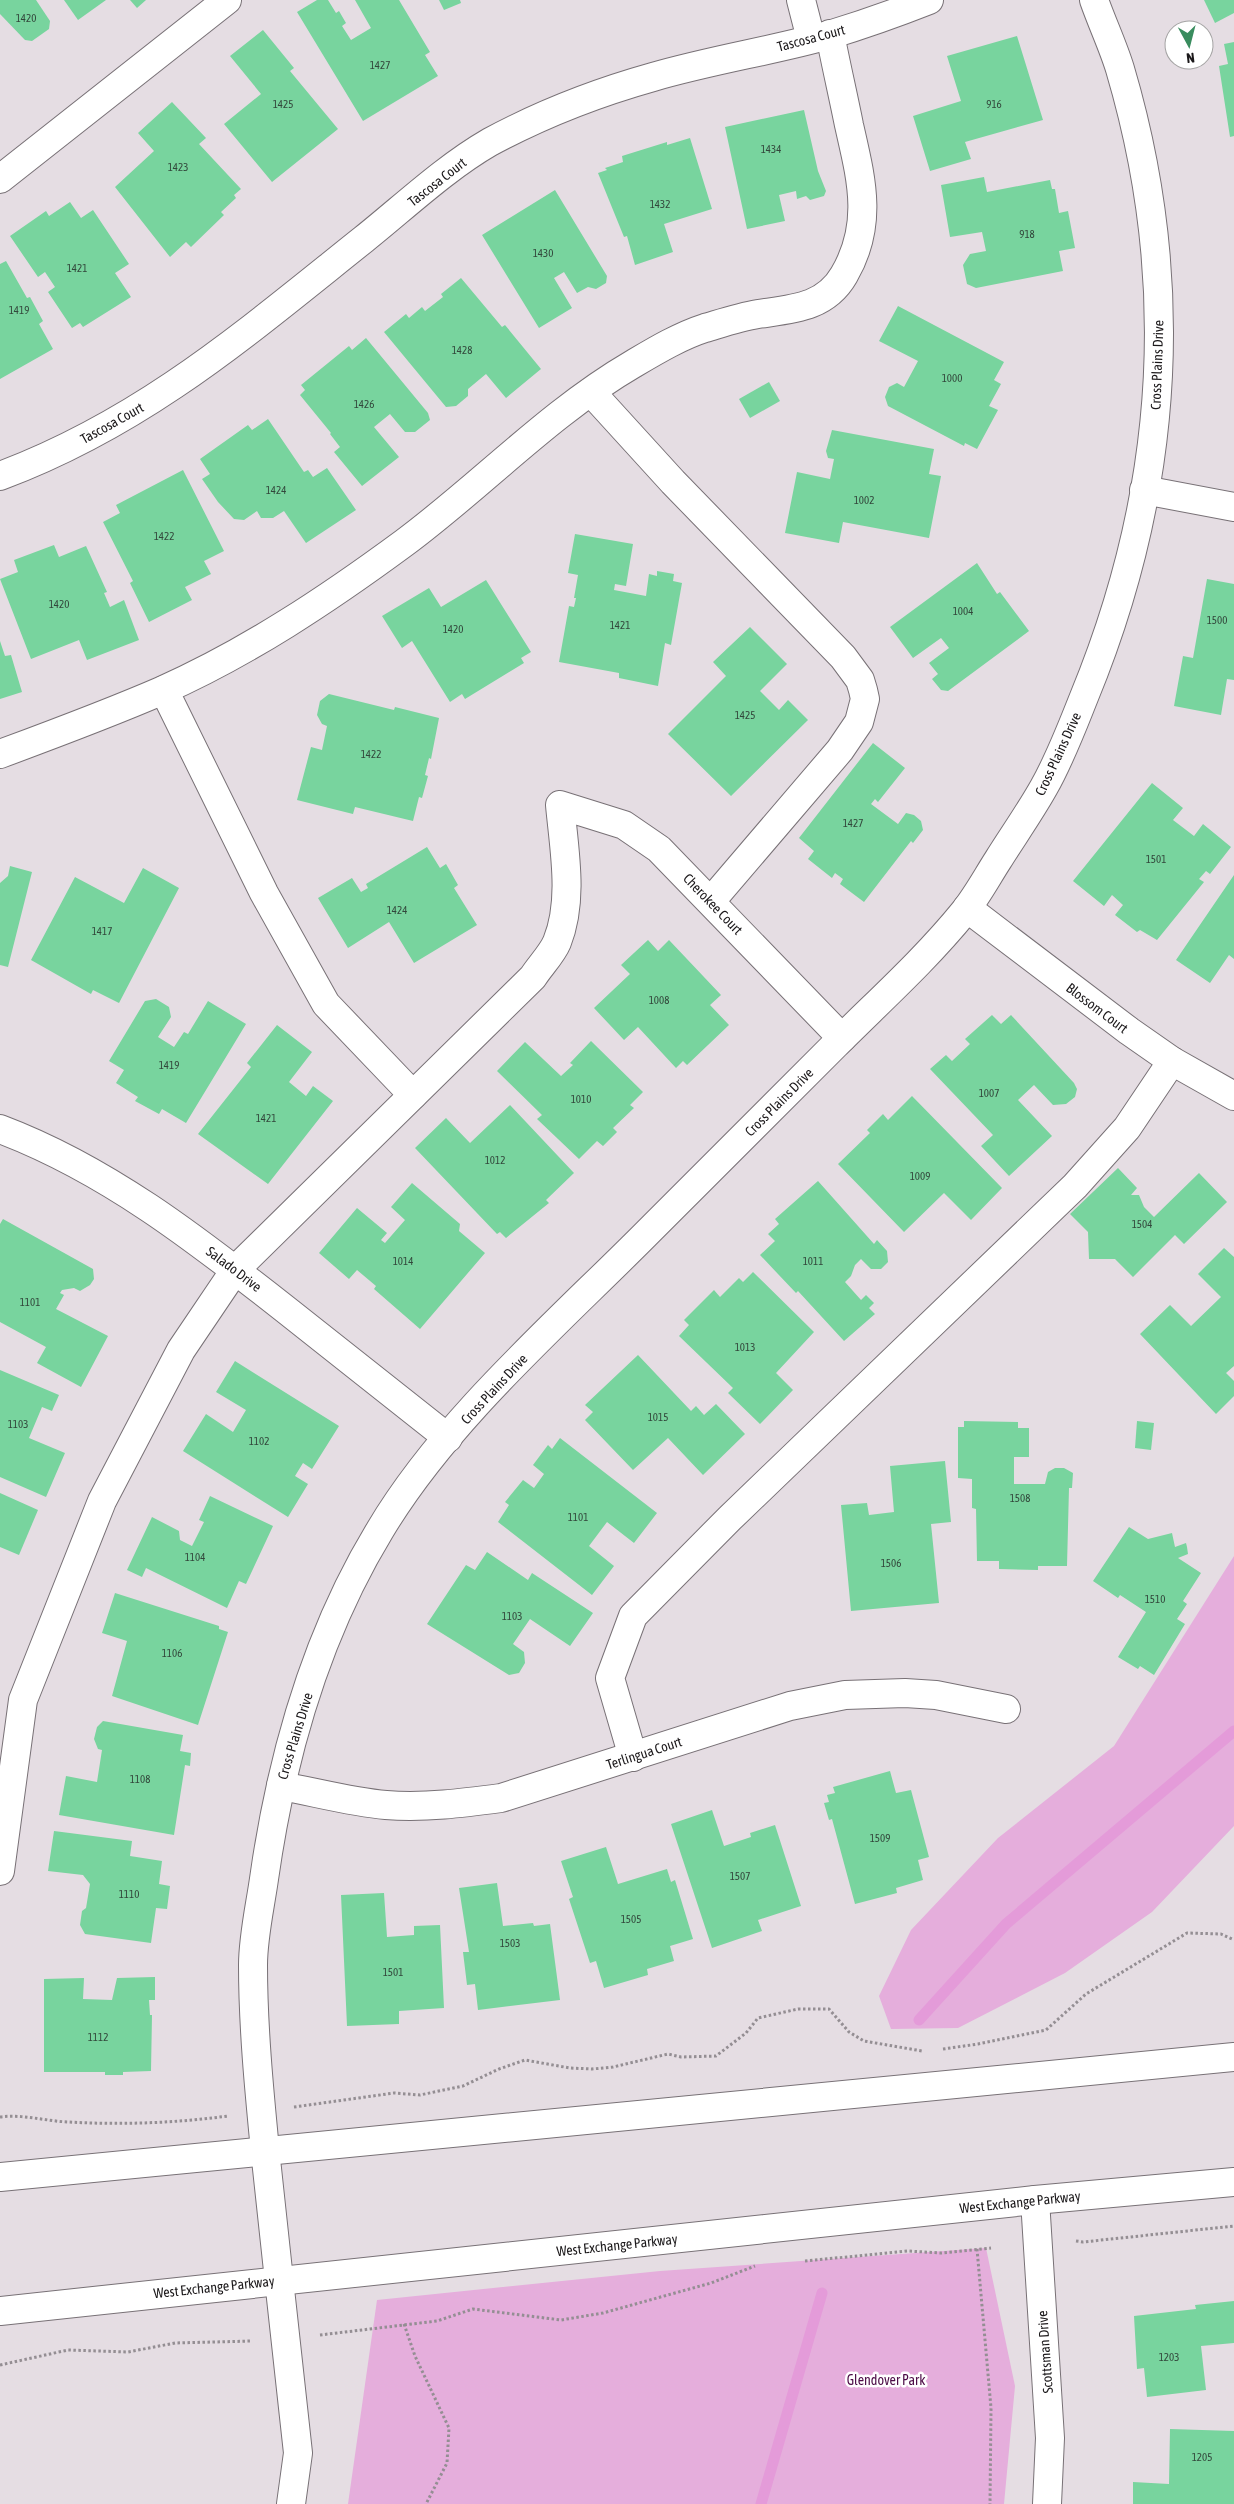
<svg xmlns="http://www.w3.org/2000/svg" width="1234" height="2504" font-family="'Asap Condensed',sans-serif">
  <rect width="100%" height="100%" fill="#e5dde3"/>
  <g fill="#e5aedc">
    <polygon points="1234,1556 1234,1826 1152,1912 1065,1973 958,2028 891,2029 879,1996 911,1930 998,1838 1114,1746"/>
    <polygon points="986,2248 1015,2386 1004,2504 348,2504 377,2300 660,2271"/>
  </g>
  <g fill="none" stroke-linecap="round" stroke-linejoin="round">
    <g stroke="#e49bd9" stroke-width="11">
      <polyline points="919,2020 1006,1924 1234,1731"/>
      <polyline points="761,2504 822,2293"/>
    </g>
  </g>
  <g fill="#78d49e">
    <polygon points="0,0 36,0 50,21 49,29 32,41 25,40 0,14"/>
    <polygon points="64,0 106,0 78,20"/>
    <polygon points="130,0 146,0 137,8"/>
    <polygon points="317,0 328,0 336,13 339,11 346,23 342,26 351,40 371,28 355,0 399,0 430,52 425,55 438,76 363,121 297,12"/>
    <polygon points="439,0 460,0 461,3 444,10"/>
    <polygon points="1204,0 1234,0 1234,13 1215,23"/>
    <polygon points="263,30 294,68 290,71 338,129 272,182 224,124 261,94 230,56"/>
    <polygon points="1017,36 1043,120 965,142 971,159 930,171 913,116 961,101 947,56"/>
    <polygon points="1234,42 1234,136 1230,137 1219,66 1228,64 1224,44"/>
    <polygon points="172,102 206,138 199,144 241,189 234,195 236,198 221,212 224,215 191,247 186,242 170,257 115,187 154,151 138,133"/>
    <polygon points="804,110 818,171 826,191 824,196 810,200 806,196 797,199 796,191 779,195 785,221 747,229 725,127"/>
    <polygon points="690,138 712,209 664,224 673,252 635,265 627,236 624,237 598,173 607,170 605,168 623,162 622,156 667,142 667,145"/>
    <polygon points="984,177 987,192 1050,180 1052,189 1055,189 1059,213 1068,211 1075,248 1059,251 1063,271 976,288 967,284 963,265 970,254 986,251 982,232 950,237 941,185"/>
    <polygon points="555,190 607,276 606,283 596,289 588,287 577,293 564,272 554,278 572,308 539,328 482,235"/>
    <polygon points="70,202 81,218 93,210 129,264 115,273 131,297 83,327 80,323 72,328 48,292 55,287 45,272 38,277 10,236 46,211 49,216"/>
    <polygon points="6,261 27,298 30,297 43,321 39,324 53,349 0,379 0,264"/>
    <polygon points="461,278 502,327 505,325 541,369 506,398 486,374 468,389 468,396 456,406 446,407 384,332 406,314 409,318 422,307 425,311 443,297 441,294"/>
    <polygon points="898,306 1004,362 994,380 1001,384 989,406 998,410 977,449 965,443 964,446 888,406 885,397 889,387 897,383 904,387 918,361 879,341"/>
    <polygon points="366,338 428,413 430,420 415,432 405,432 390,414 374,427 399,457 362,486 334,452 340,447 330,434 331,433 300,395 305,390 301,385 349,346 352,350"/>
    <polygon points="769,382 780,401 750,418 739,399"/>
    <polygon points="268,419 304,472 308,470 313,477 327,468 356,510 306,543 284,511 273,518 261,518 257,511 244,520 234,519 218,502 202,479 210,474 200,459 248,425 252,430"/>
    <polygon points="832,430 934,449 929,474 941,476 929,538 843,522 839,543 785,533 797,472 830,479 834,459 828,458 826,451"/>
    <polygon points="183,470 224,551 204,561 211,574 185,587 192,600 149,622 130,583 133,581 103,522 120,513 116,505"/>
    <polygon points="575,534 633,544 626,586 615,584 614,590 646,596 649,574 657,576 657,571 674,574 673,581 682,583 671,645 665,643 658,686 619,678 619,673 559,662 569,606 574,607 576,598 574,598 578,575 568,573"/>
    <polygon points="54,545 59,557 86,546 107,592 104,593 110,607 124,600 139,640 87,660 79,640 31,659 0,579 18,572 14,560"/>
    <polygon points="977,563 997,594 1000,592 1029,631 948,691 941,690 932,679 938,674 929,663 949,648 941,638 913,658 890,627"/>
    <polygon points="1207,579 1234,584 1234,680 1227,679 1221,715 1174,706 1183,656 1193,658"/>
    <polygon points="486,580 531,652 521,658 524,663 465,699 462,694 450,702 412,641 402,648 382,616 429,588 441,607"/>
    <polygon points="750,627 787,664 760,691 779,710 788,700 808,720 731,796 668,734 726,676 713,662"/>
    <polygon points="0,641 5,656 11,655 22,692 0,699"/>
    <polygon points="329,694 394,710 395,707 439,718 431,759 429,758 425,775 428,776 422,798 419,797 413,821 355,807 353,814 297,800 311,747 322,750 327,726 322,724 317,715 320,701"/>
    <polygon points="873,743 905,768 878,802 875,799 871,804 898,824 906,813 914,815 921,821 923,830 913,843 911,841 864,902 840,884 843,879 835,873 832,878 808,859 814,851 799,838"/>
    <polygon points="1152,783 1183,808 1173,820 1194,836 1203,824 1231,847 1210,874 1206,871 1199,879 1204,882 1157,940 1140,930 1137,932 1115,915 1123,905 1112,895 1104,906 1073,881"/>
    <polygon points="427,847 440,868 446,864 458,885 454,888 477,925 414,963 389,922 348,948 318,898 352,878 361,892 368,888 366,884"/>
    <polygon points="10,866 32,872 8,967 0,965 0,883 8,876"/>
    <polygon points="143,868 179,888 119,1003 93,990 91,994 31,960 75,877 124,903"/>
    <polygon points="1234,875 1234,959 1229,955 1210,983 1176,960"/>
    <polygon points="648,940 658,951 669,940 721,995 710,1005 729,1025 687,1065 683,1061 676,1068 638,1027 624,1040 594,1008 630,974 621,965"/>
    <polygon points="156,999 169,1007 171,1017 158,1037 174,1047 184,1032 188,1034 208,1001 246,1024 186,1123 162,1109 159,1114 135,1101 138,1097 116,1083 124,1070 109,1061 145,1001"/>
    <polygon points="992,1015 1001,1024 1011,1015 1074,1083 1077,1089 1075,1097 1066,1104 1053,1105 1034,1085 1018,1100 1052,1136 1009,1176 981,1146 993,1135 930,1069 946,1055 952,1061 970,1044 965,1039"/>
    <polygon points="277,1025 312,1052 289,1082 306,1096 313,1086 333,1101 268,1184 198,1134 251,1067 247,1063"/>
    <polygon points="591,1041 643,1092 630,1105 634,1108 613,1128 617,1132 603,1146 597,1141 579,1159 537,1119 542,1115 497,1071 525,1042 561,1076 573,1065 570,1063"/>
    <polygon points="912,1096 1002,1188 971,1220 944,1193 904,1232 838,1164 870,1133 867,1130 883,1114 888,1120"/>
    <polygon points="510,1105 574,1173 546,1200 549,1203 506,1238 500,1232 497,1234 415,1148 446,1118 470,1143"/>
    <polygon points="1118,1168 1137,1188 1131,1195 1139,1195 1144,1207 1154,1217 1199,1173 1227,1202 1184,1244 1175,1235 1133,1277 1115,1259 1089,1259 1088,1232 1070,1214"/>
    <polygon points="818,1181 874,1244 877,1240 887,1251 888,1262 881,1269 871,1269 861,1259 855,1265 851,1276 845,1282 861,1300 866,1295 874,1303 869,1308 875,1314 844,1341 798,1291 796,1293 760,1255 775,1241 768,1234 779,1224 775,1219"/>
    <polygon points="412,1183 460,1224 459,1231 485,1253 420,1329 374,1289 376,1286 357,1270 349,1279 319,1253 357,1208 387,1233 381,1240 385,1243 405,1220 391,1207"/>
    <polygon points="3,1219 93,1269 94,1279 90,1285 80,1291 74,1288 62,1290 60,1293 64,1295 56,1309 108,1336 81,1387 37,1363 46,1347 0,1322 0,1224"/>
    <polygon points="1224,1248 1234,1257 1234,1366 1226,1373 1234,1381 1234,1396 1216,1414 1140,1334 1170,1305 1191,1326 1221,1297 1198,1274"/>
    <polygon points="753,1272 814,1332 776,1373 793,1390 760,1424 728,1393 733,1388 679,1336 689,1325 684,1320 714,1290 720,1297 739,1278 743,1282"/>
    <polygon points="638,1355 691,1411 696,1406 704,1415 716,1404 745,1434 703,1475 668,1438 633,1470 585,1420 593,1412 585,1405"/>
    <polygon points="235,1361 339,1426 312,1469 303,1463 295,1476 308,1484 288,1517 183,1451 206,1414 233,1432 246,1410 216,1392"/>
    <polygon points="0,1370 59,1395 52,1411 42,1407 29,1438 65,1453 46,1497 0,1477"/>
    <polygon points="964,1421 1018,1422 1018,1428 1029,1428 1029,1457 1014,1457 1014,1484 1045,1484 1048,1472 1055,1468 1064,1468 1073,1473 1072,1488 1069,1488 1067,1566 1038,1566 1038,1570 999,1569 999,1561 977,1561 976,1509 972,1508 972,1479 958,1478 958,1427 964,1427"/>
    <polygon points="1137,1421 1154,1423 1151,1450 1135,1448"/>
    <polygon points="560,1438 657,1513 634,1543 607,1522 589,1546 614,1566 592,1595 498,1522 509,1505 505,1502 523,1480 534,1488 544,1474 533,1465 548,1445 552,1449"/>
    <polygon points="945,1461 951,1522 931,1524 939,1603 851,1611 841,1505 867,1503 869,1515 894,1512 890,1466"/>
    <polygon points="0,1493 38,1510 19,1555 0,1547"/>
    <polygon points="210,1496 273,1526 246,1584 239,1581 227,1608 146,1568 142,1577 127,1570 152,1517 179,1531 180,1540 192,1546 204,1522 199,1520"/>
    <polygon points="1129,1527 1148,1539 1172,1533 1175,1547 1186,1543 1187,1547 1188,1554 1178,1558 1201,1573 1183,1601 1187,1604 1177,1619 1185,1624 1154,1675 1140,1666 1138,1669 1118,1657 1146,1612 1120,1595 1118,1598 1093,1581"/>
    <polygon points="487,1552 528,1580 532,1573 593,1613 570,1646 530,1619 513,1644 524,1652 525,1663 519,1673 509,1675 427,1624 466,1565 475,1570"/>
    <polygon points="115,1593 219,1626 219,1629 228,1632 198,1725 112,1696 127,1641 102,1633"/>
    <polygon points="103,1721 183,1735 180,1751 191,1753 190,1766 185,1765 174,1835 59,1815 66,1776 97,1782 102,1750 98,1749 94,1739 97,1727"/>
    <polygon points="890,1771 896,1793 911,1790 929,1857 918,1860 923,1880 896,1888 897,1893 855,1904 832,1819 829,1820 824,1803 829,1802 827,1795 835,1793 833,1787"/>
    <polygon points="712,1810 724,1846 751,1837 750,1833 775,1825 801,1906 758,1920 762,1931 712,1948 671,1824"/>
    <polygon points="54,1831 132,1841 130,1856 162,1861 159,1884 170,1886 167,1909 156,1908 151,1943 85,1934 80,1925 82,1911 86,1908 90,1884 83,1875 48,1871"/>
    <polygon points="606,1847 618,1884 667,1869 671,1882 675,1880 693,1939 670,1946 674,1961 647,1969 648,1975 604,1988 596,1961 590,1963 569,1899 573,1897 561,1861"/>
    <polygon points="497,1883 503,1926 533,1923 534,1926 550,1924 560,2000 478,2010 475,1984 467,1985 463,1952 469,1952 459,1888"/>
    <polygon points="384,1893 387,1937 414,1935 414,1926 440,1925 444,2008 399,2011 399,2024 347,2026 341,1895"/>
    <polygon points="155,1977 155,2000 149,2000 150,2015 152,2015 151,2071 123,2072 123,2075 105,2075 105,2072 44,2072 44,1979 84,1978 83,1999 112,2000 117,1978"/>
    <polygon points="1234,2301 1234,2343 1201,2346 1206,2390 1147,2397 1144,2368 1137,2369 1134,2316 1196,2309 1195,2305"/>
    <polygon points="1170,2429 1234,2431 1234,2504 1133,2504 1133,2482 1169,2484"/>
  </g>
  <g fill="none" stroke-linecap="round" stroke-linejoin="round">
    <defs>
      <g id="minor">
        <polyline points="801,0 811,39"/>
        <polyline points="0,179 227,0"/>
        <polyline points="591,392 673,482 843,657 860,680 863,690 865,699 859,722 840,750 711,901"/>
        <path d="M0 476C144 422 246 333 364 239 404 207 445 168 490 142 542 114 596 93 653 77 711 60 771 51 829 35 862 25 896 13 929 0"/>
        <polyline points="1144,490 1234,507"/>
        <polyline points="164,690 264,893 326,1004 413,1095"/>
        <path d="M0 754C54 734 108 714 161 691 247 653 328 599 404 543 481 486 549 413 633 364 655 351 680 336 705 328 722 323 740 317 758 314 792 309 825 308 844 275 874 224 861 178 849 125 843 95 836 65 830 34"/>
        <polyline points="967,908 1129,1031 1172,1061 1234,1096"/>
        <path d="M0 1129C106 1169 196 1239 285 1309 339 1352 394 1395 448 1438"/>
        <polyline points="633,1757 610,1678 633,1616 730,1518 1075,1186 1127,1128 1172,1061"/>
        <path d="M281 1786C315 1792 351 1802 386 1805 425 1808 463 1803 501 1798L790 1706 845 1695 905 1693 936 1695 1006 1709"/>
        <path d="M0 1871 23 1700 102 1501 181 1350 235 1270 533 977C540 966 552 954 557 942 574 900 564 849 560 805L624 825 659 849 842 1038"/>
        <path d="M265 2150C259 2089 253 2026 253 1965 253 1937 260 1907 264 1879 281 1759 316 1635 380 1530 446 1419 561 1320 652 1228 713 1167 774 1106 835 1045 879 1001 925 960 964 912 977 896 987 877 998 860 1013 836 1030 812 1044 787 1060 759 1072 727 1084 697 1168 493 1183 282 1120 69 1113 46 1102 23 1094 0"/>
        <polyline points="1035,2200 1050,2438 1047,2504"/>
        <polyline points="279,2280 298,2453 291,2504"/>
      </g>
      <g id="major">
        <polyline points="265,2150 279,2280"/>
        <polyline points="0,2177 1234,2057"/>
        <polyline points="0,2311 1035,2200 1234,2182"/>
      </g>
    </defs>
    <use href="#minor" stroke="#787176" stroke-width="30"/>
    <use href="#major" stroke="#787176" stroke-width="30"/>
    <g stroke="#948e93" stroke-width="3" stroke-dasharray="2.5 2.5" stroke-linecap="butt">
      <polyline points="943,2049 978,2044 1046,2030 1086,1994 1187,1933 1221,1934 1234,1940"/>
      <polyline points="294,2107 394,2093 420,2095 463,2086 499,2069 525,2060 570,2068 592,2069 613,2067 668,2054 681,2057 716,2056 746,2033 758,2018 798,2009 829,2009 849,2032 864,2041 922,2051"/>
      <path d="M0 2117C23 2114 45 2121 68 2122 121 2125 176 2123 228 2116"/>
      <polyline points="1076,2241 1083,2242 1234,2226"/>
      <polyline points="977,2249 991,2408 990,2504"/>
      <polyline points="805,2261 908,2251 941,2253 991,2248"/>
      <polyline points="404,2324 415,2356 449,2428 447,2463 426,2504"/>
      <polyline points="320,2335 437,2321 473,2309 561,2320 603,2313 711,2283 755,2266"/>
      <polyline points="0,2365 68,2350 128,2352 175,2343 252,2341"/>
    </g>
    <use href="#minor" stroke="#fff" stroke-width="28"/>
    <use href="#major" stroke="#fff" stroke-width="28"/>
  </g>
  <g text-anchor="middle" stroke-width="5" stroke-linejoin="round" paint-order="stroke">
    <g font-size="11" fill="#32473b">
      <text x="26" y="22">1420</text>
      <text x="380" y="69">1427</text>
      <text x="283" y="108">1425</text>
      <text x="994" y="108">916</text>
      <text x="771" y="153">1434</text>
      <text x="178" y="171">1423</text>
      <text x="660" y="208">1432</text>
      <text x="1027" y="238">918</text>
      <text x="543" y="257">1430</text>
      <text x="77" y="272">1421</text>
      <text x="19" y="314">1419</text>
      <text x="462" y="354">1428</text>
      <text x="952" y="382">1000</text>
      <text x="364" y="408">1426</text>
      <text x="276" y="494">1424</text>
      <text x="864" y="504">1002</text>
      <text x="164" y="540">1422</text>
      <text x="59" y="608">1420</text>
      <text x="963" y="615">1004</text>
      <text x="1217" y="624">1500</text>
      <text x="620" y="629">1421</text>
      <text x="453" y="633">1420</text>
      <text x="745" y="719">1425</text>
      <text x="371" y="758">1422</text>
      <text x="853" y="827">1427</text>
      <text x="1156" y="863">1501</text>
      <text x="397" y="914">1424</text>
      <text x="102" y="935">1417</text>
      <text x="659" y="1004">1008</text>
      <text x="169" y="1069">1419</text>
      <text x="989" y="1097">1007</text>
      <text x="581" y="1103">1010</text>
      <text x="266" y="1122">1421</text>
      <text x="495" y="1164">1012</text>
      <text x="920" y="1180">1009</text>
      <text x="1142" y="1228">1504</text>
      <text x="403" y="1265">1014</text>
      <text x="813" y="1265">1011</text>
      <text x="30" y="1306">1101</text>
      <text x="745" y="1351">1013</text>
      <text x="658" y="1421">1015</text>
      <text x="18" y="1428">1103</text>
      <text x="259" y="1445">1102</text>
      <text x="1020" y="1502">1508</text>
      <text x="578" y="1521">1101</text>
      <text x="195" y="1561">1104</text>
      <text x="891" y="1567">1506</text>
      <text x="1155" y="1603">1510</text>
      <text x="512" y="1620">1103</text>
      <text x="172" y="1657">1106</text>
      <text x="140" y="1783">1108</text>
      <text x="880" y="1842">1509</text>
      <text x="740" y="1880">1507</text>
      <text x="129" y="1898">1110</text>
      <text x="631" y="1923">1505</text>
      <text x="510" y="1947">1503</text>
      <text x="393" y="1976">1501</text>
      <text x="98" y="2041">1112</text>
      <text x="1169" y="2361">1203</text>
      <text x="1202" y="2461">1205</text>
    </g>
    <g font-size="14" fill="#1b181a" stroke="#fff">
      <text transform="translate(811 38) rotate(-15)" y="5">Tascosa Court</text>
      <text transform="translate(437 182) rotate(-38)" y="5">Tascosa Court</text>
      <text transform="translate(1157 365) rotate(-88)" y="5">Cross Plains Drive</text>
      <text transform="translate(112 423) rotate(-29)" y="5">Tascosa Court</text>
      <text transform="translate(1058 754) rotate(-65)" y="5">Cross Plains Drive</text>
      <text transform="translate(713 904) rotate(46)" y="5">Cherokee Court</text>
      <text transform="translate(1097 1008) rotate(37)" y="5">Blossom Court</text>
      <text transform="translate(779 1102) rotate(-45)" y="5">Cross Plains Drive</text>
      <text transform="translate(234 1269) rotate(37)" y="5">Salado Drive</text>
      <text transform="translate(494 1389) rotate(-47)" y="5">Cross Plains Drive</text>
      <text transform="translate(295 1736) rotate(-73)" y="5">Cross Plains Drive</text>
      <text transform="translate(644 1753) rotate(-18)" y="5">Terlingua Court</text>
      <text transform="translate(1020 2202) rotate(-6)" y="5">West Exchange Parkway</text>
      <text transform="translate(617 2245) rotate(-6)" y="5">West Exchange Parkway</text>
      <text transform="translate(214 2287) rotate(-6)" y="5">West Exchange Parkway</text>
      <text transform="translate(1045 2352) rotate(-94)" y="5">Scottsman Drive</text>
    </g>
    <g font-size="14" fill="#4d0c47" stroke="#fff">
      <text x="886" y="2385">Glendover Park</text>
    </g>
  </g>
  <g transform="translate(1189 45) rotate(173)"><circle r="24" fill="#ffffff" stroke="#a4a3a3"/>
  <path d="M0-4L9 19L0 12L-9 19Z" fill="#398c5e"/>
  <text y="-8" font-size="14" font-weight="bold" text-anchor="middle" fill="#1b181a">N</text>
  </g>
</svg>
